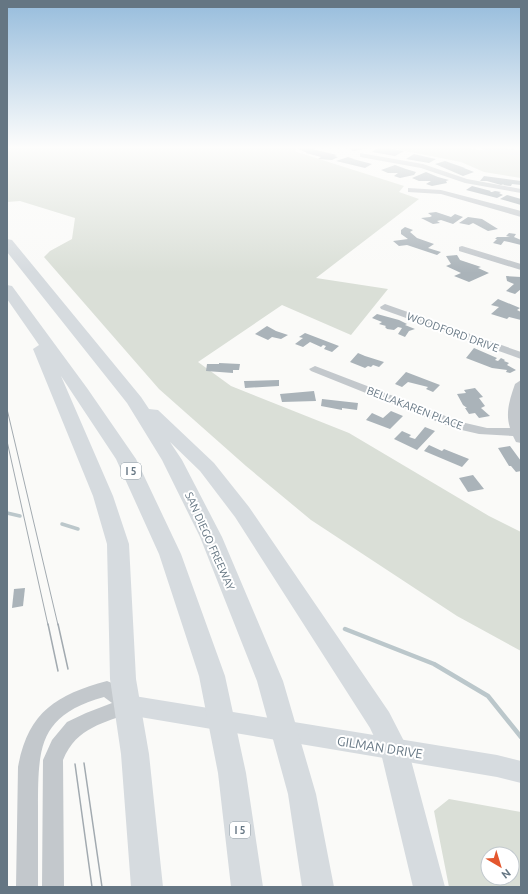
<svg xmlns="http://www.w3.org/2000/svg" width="528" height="894" font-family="Ubuntu,sans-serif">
  <rect width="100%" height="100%" fill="#fafaf8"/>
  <g fill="#dadfd7" fill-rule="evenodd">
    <polygon points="7,148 297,148 294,151 404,186 399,192 419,199 316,278 388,289 351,335 282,305 198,362 231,386 349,433 489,516 521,532 521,651 457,616 311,520 246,466 159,389 44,257 50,251 72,239 75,218 20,201 7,202"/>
    <polygon points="390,148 467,148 521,155 521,178 484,172 461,162"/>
    <path d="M449 799 521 812V887H449L434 811ZM488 854H512V878H488Z"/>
  </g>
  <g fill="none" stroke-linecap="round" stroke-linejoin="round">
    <g stroke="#bbc7cb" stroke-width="3.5">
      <polyline points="7,513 20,516"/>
      <polyline points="62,524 78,529"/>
    </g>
    <polyline stroke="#bbc7cb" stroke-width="4.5" points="345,629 434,664 488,696 521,737"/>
  </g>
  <g fill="#aab3b9">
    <polygon points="302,148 316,148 312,149 337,155 334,156 338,157 332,160 318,159 321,157 306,153 307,153 299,149"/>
    <polygon points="349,148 369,148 353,151"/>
    <polygon points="378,148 384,148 404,151 395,156 372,152"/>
    <polygon points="414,154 431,158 436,159 429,163 406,159"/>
    <polygon points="348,157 354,159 353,159 372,164 365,168 336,161"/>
    <polygon points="445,161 465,168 464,168 474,172 463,176 435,164"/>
    <polygon points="395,165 406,169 416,172 414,175 400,178 394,176 398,173 388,173 381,170"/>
    <polygon points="426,172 438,177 449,180 446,181 447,183 432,186 426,184 431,181 419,181 412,178"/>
    <polygon points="484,176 521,181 521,185 512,184 511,186 503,185 504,184 501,185 487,181 480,181"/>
    <polygon points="472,186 491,191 490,192 492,192 495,191 501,192 499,193 503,195 497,198 466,190"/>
    <polygon points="507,195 521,199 521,205 500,199"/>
    <polygon points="436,212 451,217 455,214 463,217 453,224 441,220 437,221 440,223 433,224 421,218 430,217 432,216 428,213"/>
    <polygon points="468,217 482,219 498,229 488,231 473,223 469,225 459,223"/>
    <polygon points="405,227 413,230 410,232 417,238 434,244 428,248 441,252 437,255 407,245 399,246 393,241 408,239 401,234 401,230"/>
    <polygon points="509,233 516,234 514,237 521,240 521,245 509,242 504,241 501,245 493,243 497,239 495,239 497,237 510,237 506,236"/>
    <polygon points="457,255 460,260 481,267 478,268 489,273 469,282 454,276 461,273 446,266 451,264 446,256"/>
    <polygon points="506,276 521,277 521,289 515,294 506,291 514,284 507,281"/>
    <polygon points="498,299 520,308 517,310 521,312 521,320 509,317 507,319 491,314 499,307 491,305"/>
    <polygon points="377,314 399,320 407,324 405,325 415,329 409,331 405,337 398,334 402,328 398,327 394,330 387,329 385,327 386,326 379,324 382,322 372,318"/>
    <polygon points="267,326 276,331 288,335 281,339 272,337 268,340 255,334"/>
    <polygon points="305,333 339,346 332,352 324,349 326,346 323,345 321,347 310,342 303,347 295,344 303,338 299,337"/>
    <polygon points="474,348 497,358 495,360 498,361 501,358 505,360 504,361 509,363 507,365 516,370 510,373 506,372 507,370 492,368 466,358"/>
    <polygon points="358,353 365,356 384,362 379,367 373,365 371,367 368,366 365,368 350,362"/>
    <polygon points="219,363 240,364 239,370 233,370 233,373 206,371 207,364 219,364"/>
    <polygon points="406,372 440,385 433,392 426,389 428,387 408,382 402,387 395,384"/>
    <polygon points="279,380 279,386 245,388 244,381"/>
    <polygon points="475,388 483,397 479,398 485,406 481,408 490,416 479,418 475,413 469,414 465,408 467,408 463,405 457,394 466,393 464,390"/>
    <polygon points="314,391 316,401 282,402 280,394"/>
    <polygon points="322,399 358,403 357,410 342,408 342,410 321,406"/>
    <polygon points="391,411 403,416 390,429 366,420 372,413 383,418"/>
    <polygon points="425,427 435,431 417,450 394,439 402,431 411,435 409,437 415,439"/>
    <polygon points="429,445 442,451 444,449 469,459 462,467 424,451"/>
    <polygon points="510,446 521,461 521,471 516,472 511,466 509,466 498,448"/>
    <polygon points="473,475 484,489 468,492 459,478"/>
    <polygon points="25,588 23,606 12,608 14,589"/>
  </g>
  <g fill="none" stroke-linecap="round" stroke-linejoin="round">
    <g fill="#c3c8cc" fill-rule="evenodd">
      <polygon points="360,153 423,164 467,179 521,189 521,193 465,183 421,168 360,157"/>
      <polygon points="408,188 441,190 521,211 521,217 441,194 408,192"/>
      <polygon points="462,246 521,264 521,270 459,251 459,247"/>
      <polygon points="385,304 521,352 521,359 381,309 380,307"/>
      <path d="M315 366 461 422 487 428H510C505 413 510 398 515 384L521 380V443L516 442 513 436 479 434 453 428 311 371 309 369Z"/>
      <path d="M107 681C118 685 132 695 137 705L134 711C104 724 77 726 63 760L64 887H42L43 760 52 740 67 722 86 713 112 703 104 697C39 715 38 747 38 807 38 834 38 860 38 887H16L18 767C28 712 56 695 107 681Z"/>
    </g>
    <polygon fill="#d6dbdf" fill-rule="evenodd" points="128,695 497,755 521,761 521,783 497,777 128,715 120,712 117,705 120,698"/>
    <g fill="#d6dbdf" fill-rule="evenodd">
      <polygon points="480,148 504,148 521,150 521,156 485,151"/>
      <polygon points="7,239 12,240 141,397 149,409 158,410 214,463 249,507 389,712 408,749 445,887 413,887 380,749 370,728 235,517 200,471 170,442 182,460 222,537 283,681 316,794 334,887 302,887 288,794 257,681 200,537 162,460 127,403 7,252"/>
      <polygon points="7,285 12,286 87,388 136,459 181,554 225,676 246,773 263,887 231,887 218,773 199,676 159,554 116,459 61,376 113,496 129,544 136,679 149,754 163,887 131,887 121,754 110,679 107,544 93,496 33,349 39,345 7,299"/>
    </g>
    <g stroke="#a2aab0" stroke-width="1">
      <polyline points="7,409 58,625"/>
      <polyline points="7,441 48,625"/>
    </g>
    <g stroke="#a2aab0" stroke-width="1.5">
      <polyline points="48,624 58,671"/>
      <polyline points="58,624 68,669"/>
      <polyline points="84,763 102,887"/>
      <polyline points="75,764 92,887"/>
    </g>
  </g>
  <linearGradient id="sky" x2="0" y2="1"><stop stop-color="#96bcdc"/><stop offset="0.54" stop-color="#fdfdfc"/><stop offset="1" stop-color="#fdfdfc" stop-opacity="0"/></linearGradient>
  <rect width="528" height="273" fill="url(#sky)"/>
  <g text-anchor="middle" stroke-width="4" stroke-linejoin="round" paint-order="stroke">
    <g fill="#fff" stroke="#939fa8" stroke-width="1">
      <rect x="121" y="463" width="20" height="16" rx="3"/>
      <rect x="230" y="822" width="20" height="16" rx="3"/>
    </g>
    <g font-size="10" font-weight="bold" fill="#657683">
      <text x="131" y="475">I 5</text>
      <text x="240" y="834">I 5</text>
    </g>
    <g font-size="11" fill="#657683" stroke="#fff">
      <text transform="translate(453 332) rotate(20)" y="4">WOODFORD DRIVE</text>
      <text transform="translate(415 408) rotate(21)" y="4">BELLAKAREN PLACE</text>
      <text transform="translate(210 541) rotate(66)" y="4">SAN DIEGO FREEWAY</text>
    </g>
    <g font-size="13" fill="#657683" stroke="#fff">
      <text transform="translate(380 747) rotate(9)" y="5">GILMAN DRIVE</text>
    </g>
  </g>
  <rect width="528" height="894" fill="none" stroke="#657683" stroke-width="16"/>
  <g transform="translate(500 866) rotate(142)"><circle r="19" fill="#ffffff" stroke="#c1c8cd"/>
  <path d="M0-3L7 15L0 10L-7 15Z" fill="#e4572e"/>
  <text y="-6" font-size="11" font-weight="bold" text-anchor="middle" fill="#657683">N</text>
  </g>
</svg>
